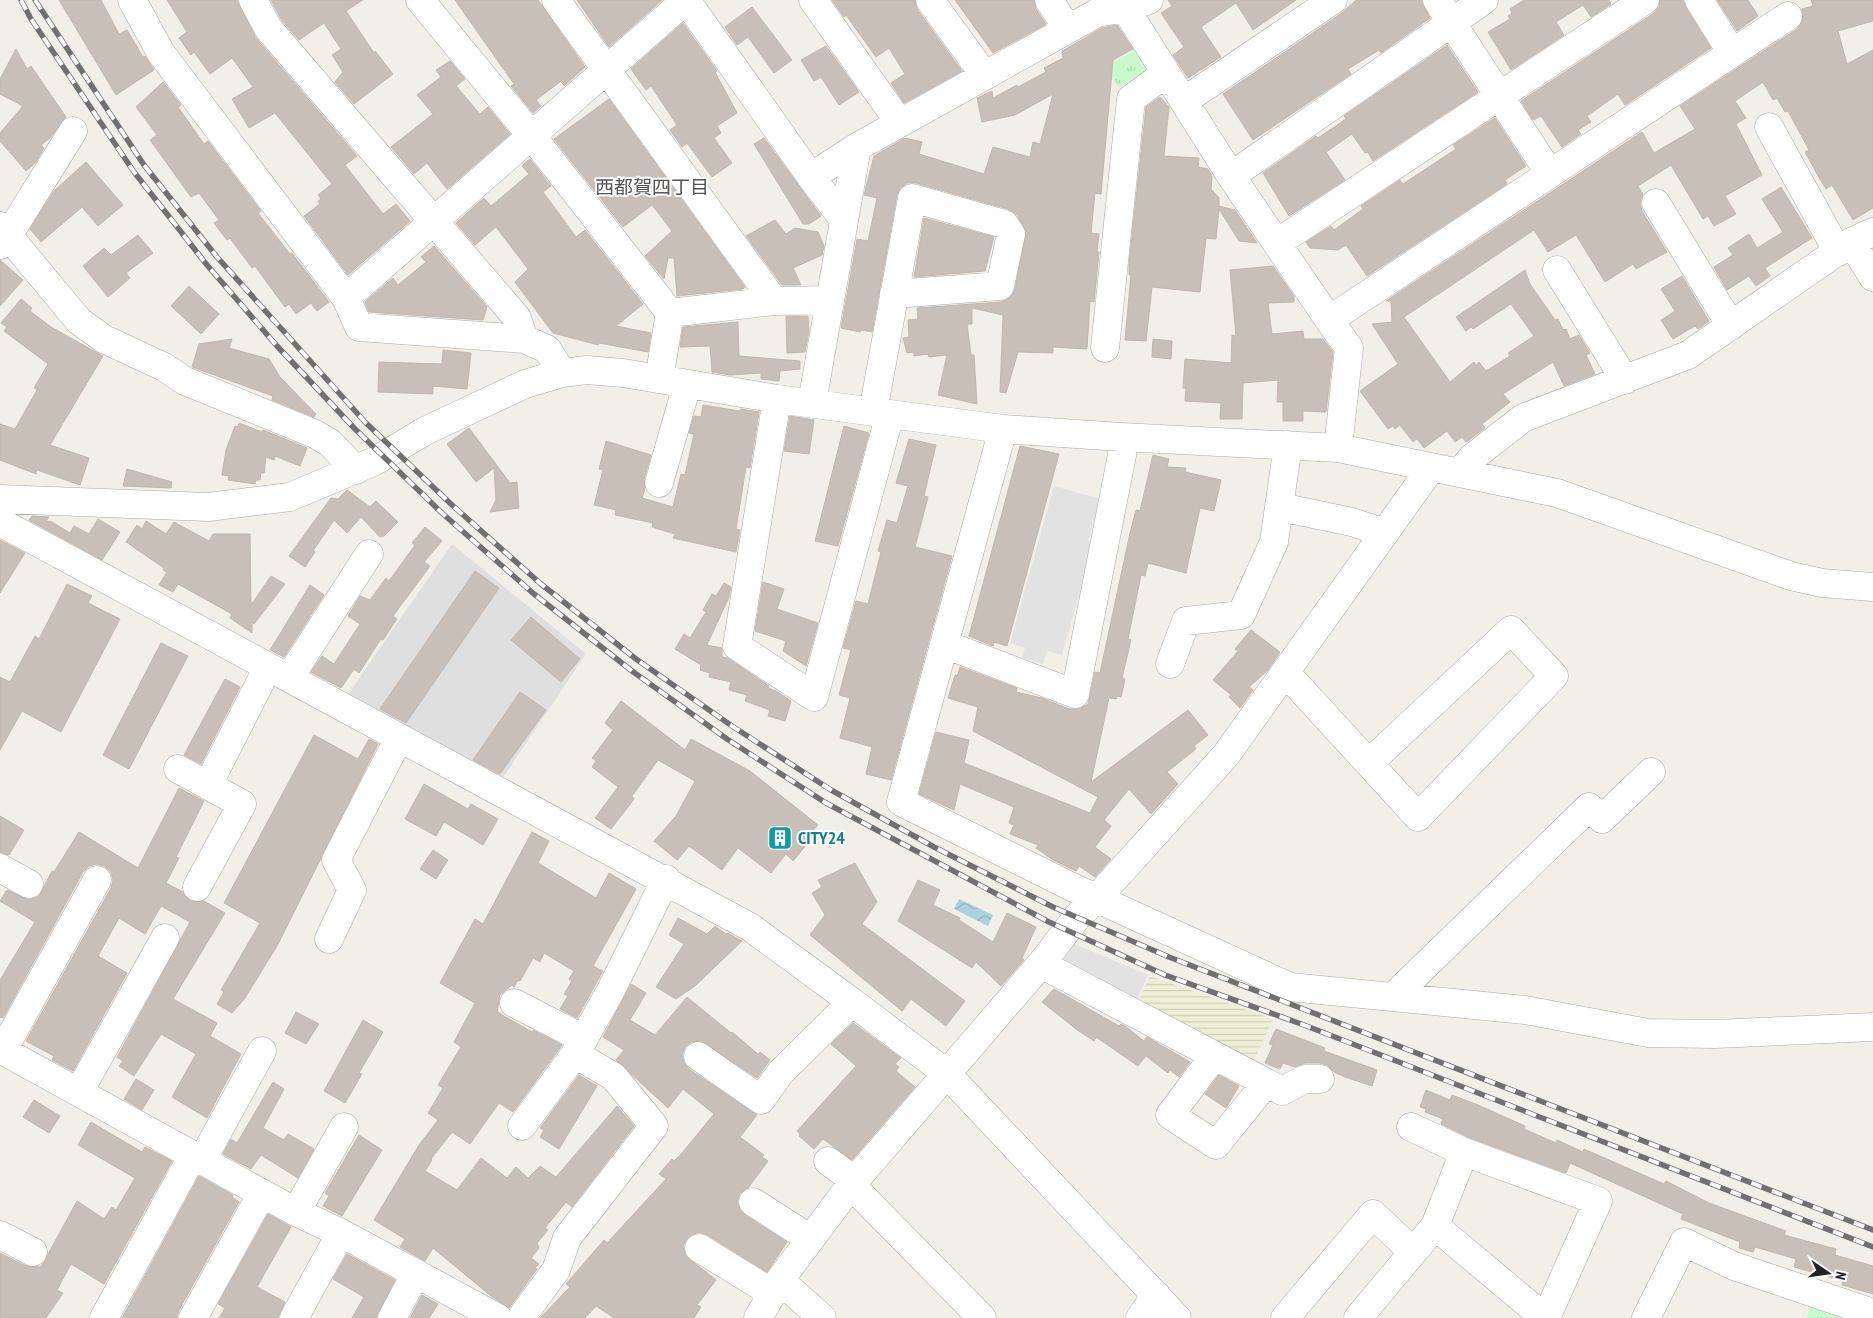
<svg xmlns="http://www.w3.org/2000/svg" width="1873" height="1318" viewBox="0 0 1873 1318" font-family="'PT Sans Narrow','Noto Sans JP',sans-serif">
<defs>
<pattern id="farmland-rules" width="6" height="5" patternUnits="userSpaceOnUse" patternTransform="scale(1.25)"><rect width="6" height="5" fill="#eef0d5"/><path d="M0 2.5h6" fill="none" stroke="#ccceb7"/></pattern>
<pattern id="park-tufts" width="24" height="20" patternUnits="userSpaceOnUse" patternTransform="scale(1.25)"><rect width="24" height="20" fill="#c8facc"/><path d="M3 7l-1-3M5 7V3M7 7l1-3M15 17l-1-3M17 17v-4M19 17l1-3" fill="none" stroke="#acd6af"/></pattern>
<pattern id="water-waves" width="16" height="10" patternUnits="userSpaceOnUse" patternTransform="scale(1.25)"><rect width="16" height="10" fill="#aad3df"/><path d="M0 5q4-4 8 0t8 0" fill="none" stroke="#92b5bf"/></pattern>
</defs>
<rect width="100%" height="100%" fill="#f2efe9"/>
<!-- residential -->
<path fill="#e0dfdf" d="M452,544L586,654L498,785L344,700Z"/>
<!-- farmland -->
<path fill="url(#farmland-rules)" d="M1150,976L1273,1019L1253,1062L1138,1002Z"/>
<!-- park -->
<path fill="url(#park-tufts)" d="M1141,46L1149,62L1147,69L1119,88L1106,67Z
M1813,1294L1856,1318H1807Z"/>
<!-- parking -->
<path fill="#e2e2e2" d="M1054,486L1100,499L1088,541L1094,542L1062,655L1047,651L1043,664L1022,658L1025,648L1010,643Z
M1072,943L1148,975L1135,1003L1053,962Z"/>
<!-- water -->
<path fill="url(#water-waves)" d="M959,899L993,915L988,926L954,909Z"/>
<!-- building -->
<path fill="#c7bfb8" stroke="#c4b6ab" d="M59,0H101L119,34L127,30L143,57L145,56L154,70L116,95Z
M167,0H237L256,38L357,156L345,165L383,214L396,204L410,221L348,275L304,216L320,204L318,201L321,199L318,195L332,184L275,113L249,128L232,99L253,87L232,58L210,74L194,52L191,55L179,38L187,32Z
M271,0H363L346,11L374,53L375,51L393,74L354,104L335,82L343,72L332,55L341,49L324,23L299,40L281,19Z
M455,0H538L585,67L564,86L561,81L536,100L541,106L533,113L511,86L514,84Z
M577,0H662L609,47Z
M832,0H915L917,9L962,71L904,103L891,83L905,74L889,48L876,57L846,15L844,17Z
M955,0H1034L1036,9L1046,24L993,53Z
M1168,0H1296L1253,30L1236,3L1201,27L1221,57L1188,78L1173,55L1184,47L1161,13L1172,6Z
M1356,0H1421L1430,18L1381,53L1379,50L1348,69L1351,74L1253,140L1223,94L1342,13Z
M1524,0H1609L1611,4L1591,17L1583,5L1556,22L1564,35L1511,70L1488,32L1510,19L1508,16L1512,13L1510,9Z
M1660,0H1683L1686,8L1711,48L1625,105L1618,94L1587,116L1591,122L1578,130L1581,134L1562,147L1541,116L1533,120L1521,101L1654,13L1659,7Z
M1717,0H1748L1758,16L1737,31Z
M1811,0H1873V21L1838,31L1847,64L1873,50V208L1853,220L1832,185L1826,189L1817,174L1805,152L1809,150L1788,111L1785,112L1777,98L1773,100L1763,82L1735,101L1746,118L1736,124L1762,175L1725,196L1736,214L1714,226L1708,216L1703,219L1671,165L1638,186L1643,194L1640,203L1642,211L1667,252L1636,269L1633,264L1605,282L1576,235L1548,252L1534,230L1404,317L1450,382L1474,362L1476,365L1479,362L1486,371L1510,356L1508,353L1534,336L1511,304L1473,329L1471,327L1466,331L1456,317L1525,270L1530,284L1555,320L1558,319L1563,330L1566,329L1570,339L1579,335L1590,353L1586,355L1595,374L1564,386L1553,362L1503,394L1510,402L1482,424L1485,428L1466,442L1462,437L1455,442L1447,431L1424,448L1417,439L1413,442L1400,425L1395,429L1393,426L1388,429L1360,391L1398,364L1372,324L1392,322L1391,301H1386L1642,132L1654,153L1695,129L1680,106L1797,29L1802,22V9L1813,6Z
M752,7L792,60L774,73L748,37L737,45L725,27Z
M683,23L717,71L715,72L737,113L717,126L721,133L714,138L732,163L712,177L687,143L682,147L670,130L677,125L651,86L646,90L631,69Z
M1117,25L1133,49L1113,60L1101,194L1095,193L1091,233L1099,234L1097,252H1099L1094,302L1090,301L1087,349L1053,347V353L1018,352L1006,393L1000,392L1003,315L972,308V324H967L971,355H974L977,404L938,395L947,355L929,357L928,354L914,356V352L907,353L903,338L909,337L908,320L918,319L917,308L1001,302L1010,298L1015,289L1026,231L1017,215L1008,209L916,183H907L900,188L897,195L872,332L861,330L860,332L841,328L857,239L868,241L877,198L864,195L874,156L905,138L922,142L919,154L984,174L993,147L1030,157L1033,142L1040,144L1053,94L1015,115L982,122L977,98L992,91L993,98L1017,85L1018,87L1046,72L1044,68L1063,58L1062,51L1102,28Z
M1447,45L1478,92L1373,161L1368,152L1365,153L1352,134L1326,152L1345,180L1289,216L1263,173L1316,136L1318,138L1346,119L1344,116Z
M826,46L859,92L839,105L821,77L814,81L801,60Z
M16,49L27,69L31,66L66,117L50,138L41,145L44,148L35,163L26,171L0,141V133L23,106L0,94V79Z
M450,61L465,79L456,86L480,114L488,107L510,134L447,189L427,163L414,174L391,147L433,114L417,95L441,77L436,70Z
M163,82L181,105L178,107L204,144L208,141L261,211L258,213L290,254L292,253L329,302L317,311L311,303L296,314L289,304L285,307L255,266L252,268L230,238L227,240L214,223L219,220L199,193L191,197L150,140L157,135L136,107Z
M1160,97L1169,107L1164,156L1199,158L1198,167L1208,169L1212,176L1211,189L1219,198V206L1235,210L1257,243L1239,241L1219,209L1216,239L1206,238L1200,292L1152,287L1146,341L1125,340L1131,275H1129V264L1146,107Z
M609,99L745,287L743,289L677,296L674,258H668L664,279L645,256L672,231L652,205L623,227L554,139Z
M1495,118L1526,166L1505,180L1507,184L1367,276L1346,245L1338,250L1310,248L1306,242L1331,226L1334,230L1363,209L1361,206L1400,180L1403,184L1456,149L1453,145Z
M764,138L821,216L809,224H803L754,144Z
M530,159L551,186L543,192L576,237L585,230L643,304L616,326L651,333L648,352L599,343L598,345L553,333L515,282L528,269L496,227L475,245L456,223L484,198L491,206L529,174L522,166Z
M86,162L123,205L98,226L82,207L41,242L30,229L54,191Z
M1781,187L1812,238L1765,268L1770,276L1756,286L1749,276L1727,290L1714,267L1733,255L1728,248L1749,234L1757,248L1783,232L1762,199Z
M924,218L994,237L985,271L914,277Z
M775,220L786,234L795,228L818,232L824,246L822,255L793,268L801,285H782L746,236Z
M138,235L153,253L126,273L130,278L108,297L83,266L104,248L111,255Z
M434,246L487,307L483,320L369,312L365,302L393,278L398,285L426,262L421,257Z
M0,260L23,280L0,306Z
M1273,266L1294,296V302L1268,303L1272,334L1303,331L1304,339H1323L1333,352L1326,412L1303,411V421H1283V402H1277L1278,380L1243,383L1242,419H1220L1221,403L1185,401L1186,388H1183L1185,359L1231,363L1232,335L1236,336L1230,270Z
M1682,276L1709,321L1698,329L1695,326L1673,339L1661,320L1675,311L1661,289Z
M189,286L219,314L201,334L171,306Z
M21,299L32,308L30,311L51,327L103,356L50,445L89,458L80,485L37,470L36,474L0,460V424L15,429L37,390L34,388L48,364L4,331L7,327L1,323Z
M786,316H808L809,331L805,352L787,353Z
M738,322L739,356L800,361V369L780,371L779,381L761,379V373L730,375L712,372L710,346L680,347L683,327Z
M232,339L229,348L269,359L280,377L316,414L314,417L272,400L273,396L192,367L199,344Z
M1153,339L1172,341L1171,359L1152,357Z
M443,350L471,353L467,389L433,386V394L378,392L379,362L442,364Z
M703,405L740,411L741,409L759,412L750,468L746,467L736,529L740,530L736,552L673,538L675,534L652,527L653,523L615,515L616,510L594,505L603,470L599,469L606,441L651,455L644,479L645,489L642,498L673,507L681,474L685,475L694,434L689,433L694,416L701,417Z
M790,416L814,420L809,454L784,451Z
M239,423L262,432L263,430L307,448L300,466L275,456L274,460L266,457L264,473H261L260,480H256L255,484L228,480L229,476L222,475L226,450L235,426L238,427Z
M844,426L869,433L838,546L815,541Z
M469,428L510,483L517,482L519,508L490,512L496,500L494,468L476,482L447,444Z
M909,439L936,445L924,496L928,497L915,547L952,556L891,780L866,774L872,747L840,738L850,698L839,695L851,650L843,648L856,601L868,604L881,552L878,551L887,520L897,523L908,486L896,483Z
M1020,446L1059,454L1007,646L994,642L993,646L969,636Z
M1153,455L1169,459L1167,467L1186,468L1185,472L1221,480L1214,511L1200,508L1186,573L1148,563L1145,576L1141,575L1128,639L1131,640L1122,678L1125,679L1121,697L1117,696L1116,699L1109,698L1091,782L1188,710L1208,735L1194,746L1196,749L1167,772L1178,784L1151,814L1129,789L1104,820L1111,826L1095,847L1111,859L1095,877L1079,866L1076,871L1053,860L1036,848L1038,845L1010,834L1014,825L1009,823L1014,807L960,784L954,810L919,794L936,732L969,740L964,763L1090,813L1098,797L973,731L978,707L948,698L955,675H958L960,667L1017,688L1016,692L1042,698L1069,709H1079L1088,704L1095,672L1100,673L1130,533L1136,510L1140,511Z
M127,469L172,482L171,488L123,486Z
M347,490L370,507L376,501L398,522L384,536L380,537L361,517L347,533L334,520L313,551L315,552L305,567L289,556L331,498L338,499Z
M32,516L49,517L46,521L52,522L70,533L74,526L89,534L98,519L120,532L102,560L29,520Z
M146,521L166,534L174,522L209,541L213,534H250L251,605L271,576L285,584L254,624L252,622V633L230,618L232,614L178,584L173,592L159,585L167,572L163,570L164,568L126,542L137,525L142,529Z
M425,527L442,541L424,562L430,566L393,616L397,619L383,640L381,639L359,673L354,669L341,688L311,672L322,656L334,664L360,624L348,616L360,596L370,600L386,578L389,581L415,545L412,543Z
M0,540L25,553L0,593Z
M475,571L499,588L406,723L380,709Z
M763,582L784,589L777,609L818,623L806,666L783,651L786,641L755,631Z
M724,583L731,587L729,597L707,645L722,648V657L728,658L769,686L768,688L776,691L791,701L785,721L768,716L770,710L745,701L747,695L729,690L731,682L709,677L710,673L700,670L701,665L675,649L684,634L690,638L706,612L703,610L712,594L716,596Z
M67,584L92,596L88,603L120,619L61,732L22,711L0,750V677L10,682L35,636L39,639Z
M310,585L324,595L284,657L270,650Z
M531,617L580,659L561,682L511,640Z
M1251,630L1280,652L1268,670L1249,687L1253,690L1240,708L1229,697L1231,695L1213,680L1238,651L1235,649Z
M161,643L188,656L129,769L103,755Z
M225,679L240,687L201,764L184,755Z
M520,692L546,710L500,774L473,760Z
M621,701L685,750L691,739L750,771L818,825L810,834L813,837L793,861L786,854L771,873L738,848L722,870L689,846L677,860L654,841L676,816L695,781L658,760L632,796L634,799L611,829L595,818L618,787L592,767L596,761L592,758L613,730L605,723Z
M314,735L358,759L369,739L378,744L277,946L245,998L232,1013L217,1004L224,992L221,990L260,923L224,903Z
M424,784L468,809L471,804L498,819L483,845L444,822L436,836L405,819Z
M179,788L204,801L176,857L179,858L166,883L183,892L190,901H204L225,913L173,999L217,1023L210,1036L241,1054L207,1118L172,1097L196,1054L161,1034L134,1076L119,1066L123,1061L117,1057L190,922L161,906L145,934L119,918L98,956L127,973L73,1071L52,1060L54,1056L26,1041L111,888L113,880L111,872L104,866L96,864L89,866L83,872L3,1018L0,1017V980L35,922L0,901L7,890L29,900L39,896L52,871L54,872L79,832L138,868Z
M0,816L24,830L9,855L0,852Z
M532,832L549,841L538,863L596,898L609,873L636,889L593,966L603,971L577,1018L560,1009L568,996L564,994L572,981L569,979L574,971L544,953L540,962L533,958L520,981L518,980L514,987L512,985L500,995L497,1012L532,1032L533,1030L562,1045L513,1112L499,1103L470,1144L452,1132L431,1159L432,1160L425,1171L457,1190L481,1158L507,1178L516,1167L528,1178L540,1166L556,1177L617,1106L634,1126L572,1207L566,1202L545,1228L548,1230L537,1243L539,1248L531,1258L539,1264L535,1268L537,1269L509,1308L491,1296L433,1248L425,1261L400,1247L405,1239L374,1220L419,1145L438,1120L428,1113L443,1088L438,1085L461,1047L454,1042L475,1003L440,983L475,919L483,924Z
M433,850L448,860L436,879L420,869Z
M855,863L877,902L862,924L965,1001L946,1026L911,999L902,1011L810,935L825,915L812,893L822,887L818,880Z
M918,880L940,890L933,905L960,918L959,920L993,942L1007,913L1036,927L1022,958L1024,960L1001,986L976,962L972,968L898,921Z
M678,918L707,934L715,926L726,934L728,933L742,941L695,986L676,999L656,987L684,944L669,935Z
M631,984L646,993L630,1020L655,1035L687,997L731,1033L732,1032L758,1054L760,1052L770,1060L757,1078L700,1041L691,1042L685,1047L682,1055L684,1063L689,1069L757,1115L740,1137L764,1155L762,1157L768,1161L748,1188L740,1193L737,1202L745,1215L787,1242L767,1272L707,1235L699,1232L691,1235L686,1240L683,1247L686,1256L716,1280L697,1305L701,1307L694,1318H614L596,1306L585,1318H540L570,1287L566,1284L604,1240L607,1243L666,1179L659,1174L672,1159L674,1161L682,1153L714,1114L683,1089L668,1108L616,1060L624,1050L603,1037Z
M1054,989L1119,1026L1121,1024L1125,1026L1144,1041L1147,1037L1190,1062L1179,1077L1170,1070L1168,1073L1146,1056L1138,1066L1096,1037L1094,1041L1076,1029L1042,1002Z
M296,1012L319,1024L306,1044L285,1033Z
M363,1020L383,1032L359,1073L362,1074L345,1103L324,1091Z
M853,1023L901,1058L895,1064L899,1067L896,1071L915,1087L852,1160L823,1139L814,1149L799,1136L800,1134L797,1131L856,1066L831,1044Z
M1276,1029L1325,1048L1324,1051L1377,1070L1372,1086L1345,1077L1334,1072L1327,1065L1320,1063H1305L1295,1067L1283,1063L1280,1069L1265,1063L1273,1045L1269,1044Z
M579,1075L597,1086L559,1149L540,1137L544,1130L540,1128Z
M1219,1075L1239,1086L1226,1108L1205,1094Z
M136,1079L154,1090L142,1110L124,1099Z
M273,1082L284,1089L263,1128L284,1140L288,1134L314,1149L298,1178L261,1155L251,1169L223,1154L231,1139L237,1143Z
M1426,1090L1450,1100L1452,1095L1478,1105L1525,1126L1524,1129L1556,1143L1557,1140L1583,1152L1584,1149L1664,1184L1666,1181L1709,1203L1786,1231L1784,1235L1836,1249L1835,1255L1873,1266V1294L1842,1285L1843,1281L1794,1267L1796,1259L1755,1247L1753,1252L1739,1248L1740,1242L1681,1219L1683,1214L1570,1163L1566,1173L1470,1138L1441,1124L1443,1119L1425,1112L1426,1109L1420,1107Z
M34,1100L60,1116L49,1133L23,1117Z
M91,1122L142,1152L145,1147L172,1161L104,1284L71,1264L57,1290L63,1293L46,1318H0V1253L26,1266L41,1267L77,1201L104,1219L112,1207L116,1210L135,1178L78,1145Z
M359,1135L382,1150L342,1216L323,1206L329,1196L325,1193Z
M199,1176L233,1195L232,1197L239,1202L179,1310L177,1318H122Z
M268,1214L291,1227L257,1287L285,1302L278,1318H219L225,1308L218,1304Z
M347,1254L395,1280L376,1318H352L364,1297L333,1279Z
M422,1295L438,1304L429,1318H410Z"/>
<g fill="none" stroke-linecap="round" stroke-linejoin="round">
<defs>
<path id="minor" d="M132,0L161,53L346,298
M253,0L268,28L517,318L524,339
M420,0L531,135L670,313L659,379
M556,0L774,301
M686,0L811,177L857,147L1097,13L1125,8
M813,0L899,122
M930,0L985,76
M1049,0L1068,29
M1149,0L1125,8L1231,176L1329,320
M1437,0L1550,174
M1699,0L1732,53
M1184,101L1333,0
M1769,127L1838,252
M1231,176L1484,0
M811,177L844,220
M1656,203L1731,326
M0,226L79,321L104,339L164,367L185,381L315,434L330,443L356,470
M1851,242L1873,277
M1277,243L1645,0
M0,245L8,236L73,131
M1557,270L1625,380
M670,313L774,301L829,300
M1105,348L1131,99L1166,73
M562,373L547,349L524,339L359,327L346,298L686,0
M777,399L737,646L814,697L890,414
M812,403L857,147
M873,412L912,198L1004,224L1011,234L1000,286L894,294
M1003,429L901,802L1074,888L1290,987L1525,1010L1648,1033L1715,1034L1873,1027
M1338,448L1349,348L1329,320L1788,16
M1462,473L1464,467L1473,457L1523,418L1688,355L1851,242L1873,232
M659,483L687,385
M0,499L208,507L290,497L375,461L425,431L525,384L562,373L587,370L623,373L777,399L1003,429L1121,437L1338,448L1557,493L1791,576L1822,583L1873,587
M1280,507L1352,522L1385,533
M0,522L750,927L852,1002L780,1073L761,1100L698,1056
M944,644L1075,694L1122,455L1121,437
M1170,664L1186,621L1241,615L1274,542L1288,445
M1285,672L1418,817L1554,676L1511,630L1369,763
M289,678L369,554
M178,769L242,804L197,887
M208,785L268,667
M0,868L29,884
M329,939L352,890L336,860L399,738
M1041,964L1282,1091L1305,1079H1320
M1400,998L1401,989L1589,807L1602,819L1651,772
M852,1002L946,1073L1177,1318
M514,1003L584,1039
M0,1049L296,1212L341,1233L498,1318
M3,1050L97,880
M1214,1056L1170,1115L1216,1145L1266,1083
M79,1092L165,938
M522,1126L575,1054L610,992L666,879
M1411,1127L1464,1152L1598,1201L1546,1318
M202,1160L262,1051
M828,1161L855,1181
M851,1185L982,1318
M753,1202L809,1238
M296,1212L344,1127
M1435,1226L1545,1318
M0,1235L33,1252
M699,1248L772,1293
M780,1280L822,1318
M104,1318L193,1155
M193,1318L262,1193
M294,1318L341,1233
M392,1318L416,1273
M521,1318L556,1270L567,1238L654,1126L614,1077L575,1054
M758,1318L780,1280L851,1185L1041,964L1077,917L1097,898L1226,755L1431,468
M1140,1318L1156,1295
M1285,1318L1373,1214L1413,1252
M1358,1318L1435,1226L1464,1152
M1646,1318L1684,1242L1734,1266L1873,1313"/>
</defs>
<!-- minor casing -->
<use href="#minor" stroke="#a9a9a9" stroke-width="29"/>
<!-- minor -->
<use href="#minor" stroke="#fff" stroke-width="28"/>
<defs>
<path id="rail" d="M21,0L31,19L134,172L207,265L277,346L355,429L443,514L534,594L632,671L727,739L826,803L1049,922L1165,975L1304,1025L1873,1247
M35,0L144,165L217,257L365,422L452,505L541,584L636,659L732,726L831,790L934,847L1053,907L1169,957L1873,1230"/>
</defs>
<!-- rail casing -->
<use href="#rail" stroke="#707070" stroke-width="5.5"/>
<!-- rail -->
<use href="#rail" stroke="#fff" stroke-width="4" stroke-dasharray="11" stroke-linecap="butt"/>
</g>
<!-- icons -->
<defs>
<symbol id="building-square" viewBox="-11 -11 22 22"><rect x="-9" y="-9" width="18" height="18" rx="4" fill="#0f9aa8" stroke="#fff"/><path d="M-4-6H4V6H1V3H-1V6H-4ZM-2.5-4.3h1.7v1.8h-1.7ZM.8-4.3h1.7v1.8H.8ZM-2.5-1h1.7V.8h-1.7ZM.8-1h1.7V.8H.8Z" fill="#fff"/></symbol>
</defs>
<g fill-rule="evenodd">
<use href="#building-square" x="766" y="824" width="28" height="28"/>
</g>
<g text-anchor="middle" stroke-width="4" stroke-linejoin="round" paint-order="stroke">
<!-- culture labels -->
<g font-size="18" font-weight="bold" fill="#0d838f" stroke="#fff" text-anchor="start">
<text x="798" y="844">CITY24</text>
</g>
<!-- neighbourhood labels -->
<g font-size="19" fill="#555" stroke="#fff">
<text x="652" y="194">西都賀四丁目</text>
</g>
</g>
<!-- north arrow -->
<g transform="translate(1828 1273) rotate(103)" stroke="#ffffff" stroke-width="4" paint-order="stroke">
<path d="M0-4L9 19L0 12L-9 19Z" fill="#222222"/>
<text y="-8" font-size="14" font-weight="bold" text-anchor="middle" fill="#222222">N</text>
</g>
</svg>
